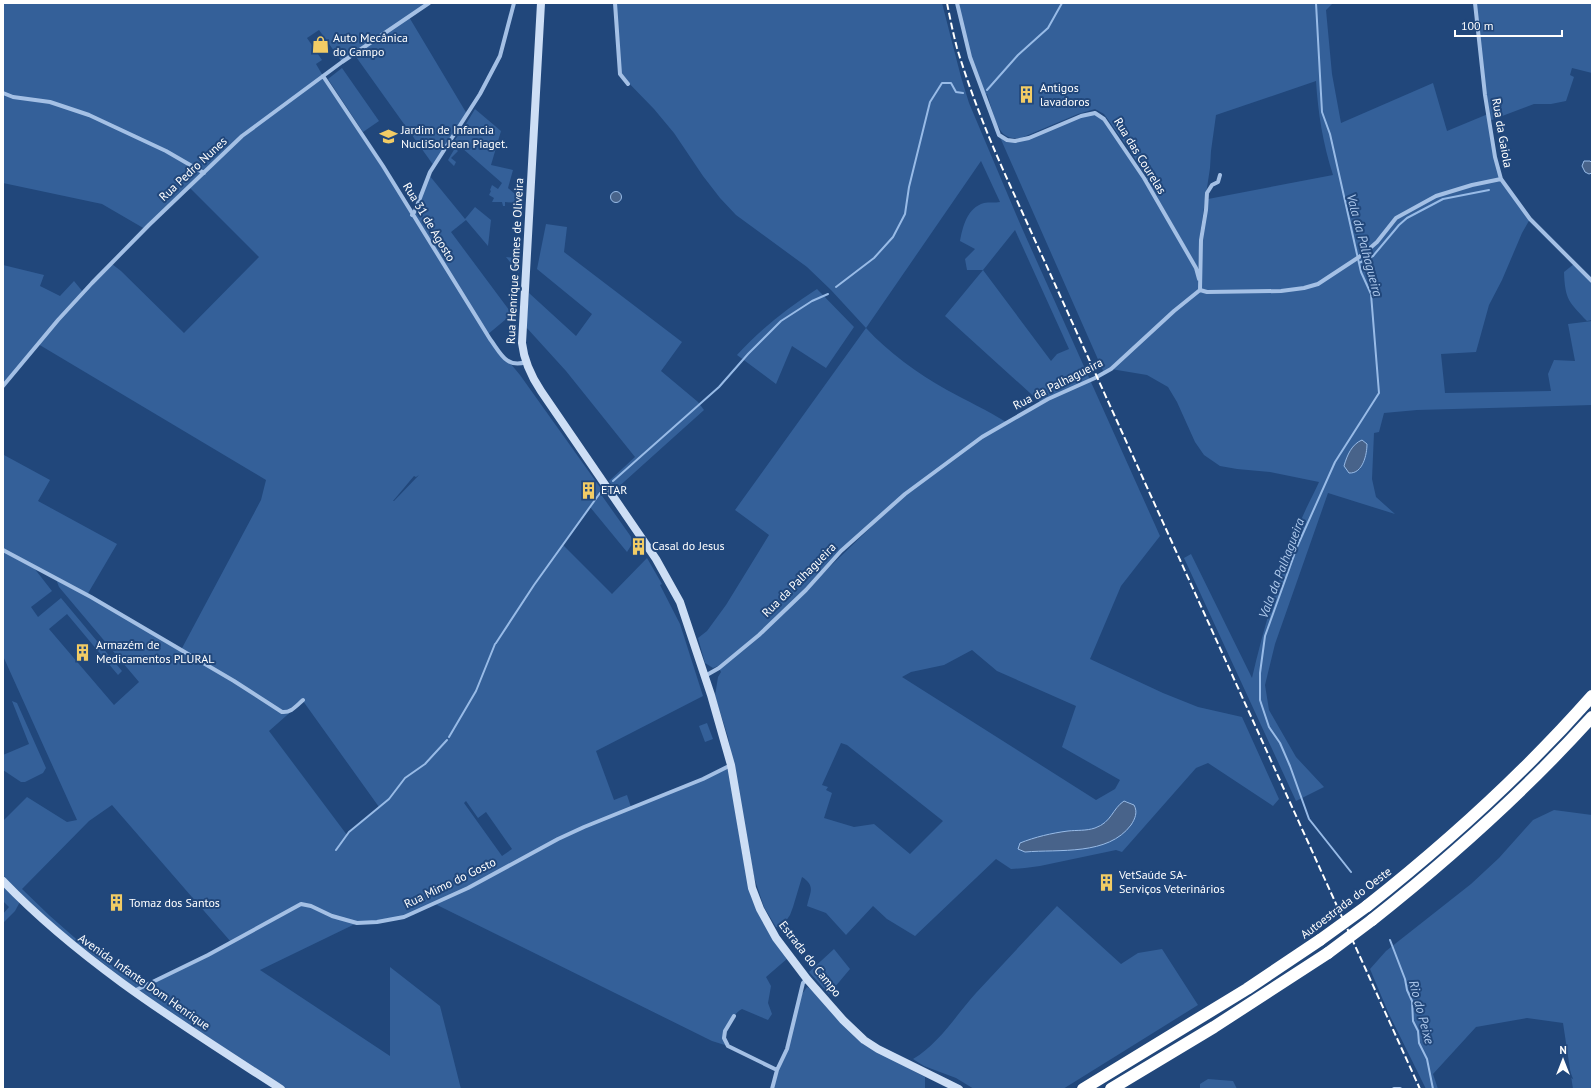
<svg xmlns="http://www.w3.org/2000/svg" width="1595" height="1092" viewBox="0 0 1595 1092" font-family="'PT Sans',sans-serif">
<rect width="100%" height="100%" fill="#21477b"/>
<!-- green -->
<path fill="#346099" fill-rule="evenodd" d="M3,3H429L409,17L467,114L434,166L354,54L342,62L319,30L307,38L322,60L316,64L323,76L412,214L429,175L465,219L475,207L491,220L488,246L466,220L451,232L512,314L487,335L520,375L602,490L600,493L634,541L627,552L590,507L563,545L612,594L647,558L662,584L660,585L680,624L703,696L596,751L614,800L627,795L631,807L703,779L728,765L742,852L751,897L758,913L788,958L766,977L771,986L768,1003L772,1014L768,1020L742,1009C735,1012 723,1030 724,1038C724,1040 727,1044 728,1046L712,1041L435,904L404,917L357,923L260,970L390,1056V967L440,1006L461,1089H282L179,1022L21,900L15,911L3,923V914L9,907L3,901V821L27,797L67,822L77,820L3,656L4,455L50,480L38,501L117,544L87,595L181,650L261,500L266,480L38,344L3,386V265L44,275L40,286L60,296L74,281L83,292L112,264L121,271L184,333L259,257L189,187L145,229L102,204L3,183ZM419,475L394,501H393L414,476L416,477ZM34,568L56,579L59,587L139,682L114,705L49,629L67,614L118,675L122,671L61,598L38,617L31,607L52,591ZM303,701L379,807L347,835L269,731ZM466,801L478,818L486,812L512,849L502,856L464,803ZM112,805L231,942L142,987L83,945L50,916L22,889L89,821Z
M615,3H942L961,77L969,103L1021,226L1160,536L1121,586L1090,659L1163,693L1198,707L1242,717L1279,799L1273,806L1208,763L1196,768L1122,852L1116,850L1040,866L1025,868L1011,869L996,859L915,936L887,919L873,906L846,935L826,913L807,906C810,892 816,886 802,877L793,907L790,915L781,928L776,927L764,907L754,877L728,737L715,696L718,677L721,672L718,666L713,668L705,663L698,638L707,631L726,605L769,535L735,510L866,328L831,290L807,267L736,215L720,198L703,176L674,133L654,109L620,74ZM981,161L1000,202C995,203 989,202 984,203C967,208 963,226 960,241L975,249L965,259L967,270H983L945,316L1041,403L1006,422C987,410 967,401 947,390C917,373 889,353 866,328ZM1015,230L1069,349L1057,354L1051,361L983,270ZM894,505L813,583L841,551ZM972,650L997,671L1076,706L1062,747L1120,780L1115,789L1096,800L902,677L911,672L944,665ZM841,743L847,745L943,821L910,854L874,824L854,827L824,818L832,793L826,790L828,787L822,785ZM1126,801L1134,805L1084,848L1025,852L1018,848L1095,828C1100,825 1106,823 1110,819C1116,813 1117,806 1126,801Z
M957,3H1333L1326,10L1332,74L1341,123L1433,83L1447,131L1488,114L1475,3H1592V73L1572,68L1570,75L1574,77L1566,101L1551,104H1534L1489,121L1501,178L1530,219L1522,233L1502,280L1489,305L1476,352L1441,354L1445,393L1551,391L1548,374L1554,360L1575,361L1568,324L1592,321V405L1417,410L1384,413L1379,432L1374,433L1372,479L1376,497L1395,514L1328,493L1275,644L1265,685L1269,710L1296,757L1324,787L1296,801L1184,558L1191,554L1252,678C1264,626 1280,573 1300,523C1305,509 1313,496 1319,482L1270,472L1237,469L1220,466L1204,455L1195,442L1177,402L1168,387L1147,375L1111,369L1104,373L999,135L1015,141L1081,116L1095,113L1104,119L1144,178L1199,277L1201,240L1208,199L1333,175C1323,144 1318,113 1316,81L1216,115L1211,151L1210,168L1200,234L1198,268L1133,155L1104,114L1095,109L1078,114L1021,138C1015,138 1010,139 1005,135C996,129 991,105 987,94L984,96L970,57ZM1358,442L1367,452L1360,469L1347,456Z
M342,68L379,121L363,132L328,79Z
M475,109L501,131L491,165L513,170L508,188C518,197 523,198 522,212L517,211V203L505,202V206H503L502,202H492L494,198L489,195L491,191L490,190L492,185L498,189L502,183L454,141L463,129L465,128L466,124Z
M455,148L458,151L451,158L456,162L454,166L448,160Z
M546,224L567,227L564,252L682,342L661,371L698,402L704,410L615,490L609,481L635,457L566,371L526,327L529,293L576,336L592,314L537,269Z
M514,251H520L519,273L506,257L514,258Z
M1574,264L1592,281V320L1587,321C1569,302 1565,300 1564,272Z
M817,289L854,327L826,368L792,346L776,384L737,355C761,329 787,308 817,289Z
M12,701L17,703L46,768L43,773L25,782H21L3,770V755L29,744Z
M707,723L713,739L705,742L699,726Z
M1554,810L1592,815V1089H1573L1563,1023L1527,1018L1476,1027L1433,1074L1438,1089H1426L1388,1012L1370,969L1386,951L1471,884L1499,858L1533,820Z
M1057,906L1121,964L1138,953L1162,949L1198,1005L1063,1089H974L956,1078L924,1066L913,1059C939,1044 956,1015 976,993C1003,964 1030,935 1057,906Z
M834,949L850,969L829,994L809,972Z
M807,987L813,990L855,1037L865,1045L925,1077V1089H773L802,994Z
M1208,1079L1233,1081L1237,1089H1200V1084Z"/>
<!-- water -->
<path fill="#48638a" stroke="#98bbe7" d="M1584,161H1590L1592,163V173L1589,174L1585,172L1582,166Z
M610.5 197a5.5 5.5 0 1 1 11 0a5.5 5.5 0 1 1-11 0Z
M1362,440L1367,444C1367,454 1363,474 1349,473L1344,466C1347,455 1352,444 1362,440Z
M1124,801L1134,805C1138,812 1135,819 1131,825C1108,856 1059,849 1025,852L1018,849L1020,843C1035,837 1052,833 1068,831C1077,830 1086,831 1095,828C1112,822 1112,809 1124,801Z"/>
<g fill="none" stroke-linecap="round" stroke-linejoin="round">
<!-- stream -->
<path stroke="#98bbe7" stroke-width="2" d="M1316,3L1322,112L1330,134L1361,272L1371,294L1379,393L1335,462L1297,547L1265,636L1260,673V700L1269,727L1280,743L1290,766L1309,819L1351,872
M987,90L1018,55L1048,28L1062,3
M1359,263L1373,256L1399,225L1407,218L1443,199L1489,190
M836,287L874,258L893,237L905,214L909,187L930,102L942,83H951L956,92L963,93
M613,481L719,387L748,354L781,321L812,301L828,294
M496,643L534,585L600,493
M449,737L476,691L495,644
M336,850L349,832L389,799L405,778L425,764L447,740
M1390,940L1405,979L1407,990L1412,1001L1413,1021L1418,1031L1419,1043L1427,1059L1433,1089"/>
<!-- street -->
<path stroke="#a4c0e5" stroke-width="4" d="M615,3L620,74L628,84
M957,3L970,57L999,135L1007,140L1015,141L1029,138L1081,116L1095,113L1104,119L1144,178L1196,268L1199,279
M1475,3L1485,95L1495,157L1501,179L1530,219L1592,281
M323,76L383,166L490,339C500,352 506,369 526,362
M3,93L13,97L50,102L89,115L166,151L204,173
M412,215L415,211L430,172L480,94L500,56L514,3
M1200,290L1201,240L1206,210L1207,193L1212,185L1218,182L1220,175
M3,386L58,320L92,283L149,225L242,136L342,62L429,3
M3,550L91,597L234,681L282,712C291,713 296,706 303,700
M705,676L719,668L759,635L806,590L841,551L905,494L982,437L1048,399L1095,378L1111,369L1174,311L1200,290L1207,292L1281,291L1304,288L1318,284L1362,255L1377,242L1396,218L1436,196L1472,185L1501,179
M134,991L208,955L301,904L311,906L332,916L357,923L377,922L404,917L468,888L558,839L584,827L703,779L731,765
M734,1016L725,1031L724,1038L728,1046L777,1070
M772,1089L777,1070L787,1049L802,987L803,983L807,979
M1394,1089H1400"/>
<!-- secondary -->
<path stroke="#cddef5" stroke-width="8" d="M541,3L522,343C524,361 531,376 541,391L656,559L680,602L711,695L731,765L752,888L760,909L776,938L807,979L843,1020L864,1040L878,1049L959,1089
M3,881C84,965 184,1026 281,1089"/>
<!-- highway -->
<path stroke="#fff" stroke-width="12" d="M1367,906C1448,842 1524,773 1592,696
M1372,920C1450,858 1525,791 1592,717
M1083,1089L1247,989L1320,940
M1111,1089L1214,1027L1328,953"/>
<!-- rail -->
<path stroke="#fff" stroke-width="2" stroke-dasharray="7 3" stroke-linecap="butt" d="M947,3C950,18 953,33 957,48C971,94 989,139 1009,183L1420,1089"/>
<!-- highway-bridge -->
<path stroke="#fff" stroke-width="12" d="M1320,940L1367,906
M1328,953L1372,920"/>
</g>
<!-- icons -->
<defs>
<symbol id="shop-bare" viewBox="-9 -9 18 18"><path d="M-5-2.5h2.3a2.7 3.5 0 0 1 5.4 0H5L5.5 6h-11ZM-1.5-2.5h3a1.5 2.3 0 0 0-3 0Z" fill="#f2cc65" stroke="#21477b" stroke-width="2.5" paint-order="stroke"/></symbol>
<symbol id="building-bare" viewBox="-9 -9 18 18"><path d="M-4-6H4V6H1V3H-1V6H-4ZM-2.5-4.3h1.7v1.8h-1.7ZM.8-4.3h1.7v1.8H.8ZM-2.5-1h1.7V.8h-1.7ZM.8-1h1.7V.8H.8Z" fill="#f2cc65" stroke="#21477b" stroke-width="2.5" paint-order="stroke"/></symbol>
<symbol id="school-bare" viewBox="-9 -9 18 18"><path d="M0-5L7-2L0 1L-7-2ZM-4 1L0 2.5L4 1V4Q0 6-4 4Z" fill="#f2cc65" stroke="#21477b" stroke-width="2.5" paint-order="stroke"/></symbol>
</defs>
<g fill-rule="evenodd">
<use href="#shop-bare" x="308" y="32" width="25" height="25"/>
<use href="#building-bare" x="1014" y="82" width="25" height="25"/>
<use href="#school-bare" x="376" y="124" width="25" height="25"/>
<use href="#building-bare" x="576" y="478" width="25" height="25"/>
<use href="#building-bare" x="626" y="534" width="25" height="25"/>
<use href="#building-bare" x="70" y="640" width="25" height="25"/>
<use href="#building-bare" x="1094" y="870" width="25" height="25"/>
<use href="#building-bare" x="104" y="890" width="25" height="25"/>
</g>
<g text-anchor="middle" stroke-width="4" stroke-linejoin="round" paint-order="stroke">
<!-- poi labels -->
<g font-size="12" fill="#fff" stroke="#21477b" text-anchor="start">
<text x="333" y="42">Auto Mecânica<tspan x="333" dy="14">do Campo</tspan></text>
<text x="1040" y="92">Antigos<tspan x="1040" dy="14">lavadoros</tspan></text>
<text x="401" y="134">Jardim de Infancia<tspan x="401" dy="14">NucliSol Jean Piaget.</tspan></text>
<text x="601" y="494">ETAR</text>
<text x="652" y="550">Casal do Jesus</text>
<text x="96" y="649">Armazém de<tspan x="96" dy="14">Medicamentos PLURAL</tspan></text>
<text x="1119" y="879">VetSaúde SA-<tspan x="1119" dy="14">Serviços Veterinários</tspan></text>
<text x="129" y="907">Tomaz dos Santos</text>
</g>
<!-- street labels -->
<g font-size="12" fill="#fff" stroke="#21477b">
<text transform="translate(1502 133) rotate(80)" y="4">Rua da Gaiola</text>
<text transform="translate(1140 156) rotate(58)" y="4">Rua das Courelas</text>
<text transform="translate(193 169) rotate(-43)" y="4">Rua Pedro Nunes</text>
<text transform="translate(429 222) rotate(59)" y="4">Rua 31 de Agosto</text>
<text transform="translate(515 261) rotate(-87)" y="4">Rua Henrique Gomes de Oliveira</text>
<text transform="translate(1058 384) rotate(-27)" y="4">Rua da Palhagueira</text>
<text transform="translate(799 580) rotate(-45)" y="4">Rua da Palhagueira</text>
<text transform="translate(450 883) rotate(-26)" y="4">Rua Mimo do Gosto</text>
<text transform="translate(1346 903) rotate(-37)" y="4">Autoestrada do Oeste</text>
<text transform="translate(810 959) rotate(52)" y="4">Estrada do Campo</text>
<text transform="translate(144 982) rotate(35)" y="4">Avenida Infante Dom Henrique</text>
</g>
<!-- water labels -->
<g font-size="13" font-style="italic" fill="#afcaed" stroke="#21477b">
<text transform="translate(1365 245) rotate(75)" y="5">Vala da Palhagueira</text>
<text transform="translate(1281 568) rotate(-69)" y="5">Vala da Palhagueira</text>
<text transform="translate(1422 1012) rotate(75)" y="5">Rio do Peixe</text>
</g>
</g>
<!-- border -->
<rect width="1595" height="1092" fill="none" stroke="#ffffff" stroke-width="8"/>
<!-- north arrow -->
<g transform="translate(1563 1060)" stroke="#21477b" stroke-width="3" paint-order="stroke">
<path d="M0-3L7 15L0 10L-7 15Z" fill="#ffffff"/>
<text y="-6" font-size="11" font-weight="bold" text-anchor="middle" fill="#ffffff">N</text>
</g>
<!-- scale -->
<path d="M1455 30v6h107v-6" fill="none" stroke="#ffffff" stroke-width="2"/>
<text x="1461" y="30" font-size="12" fill="#ffffff" stroke="#21477b" stroke-width="3" paint-order="stroke">100 m</text>
</svg>
